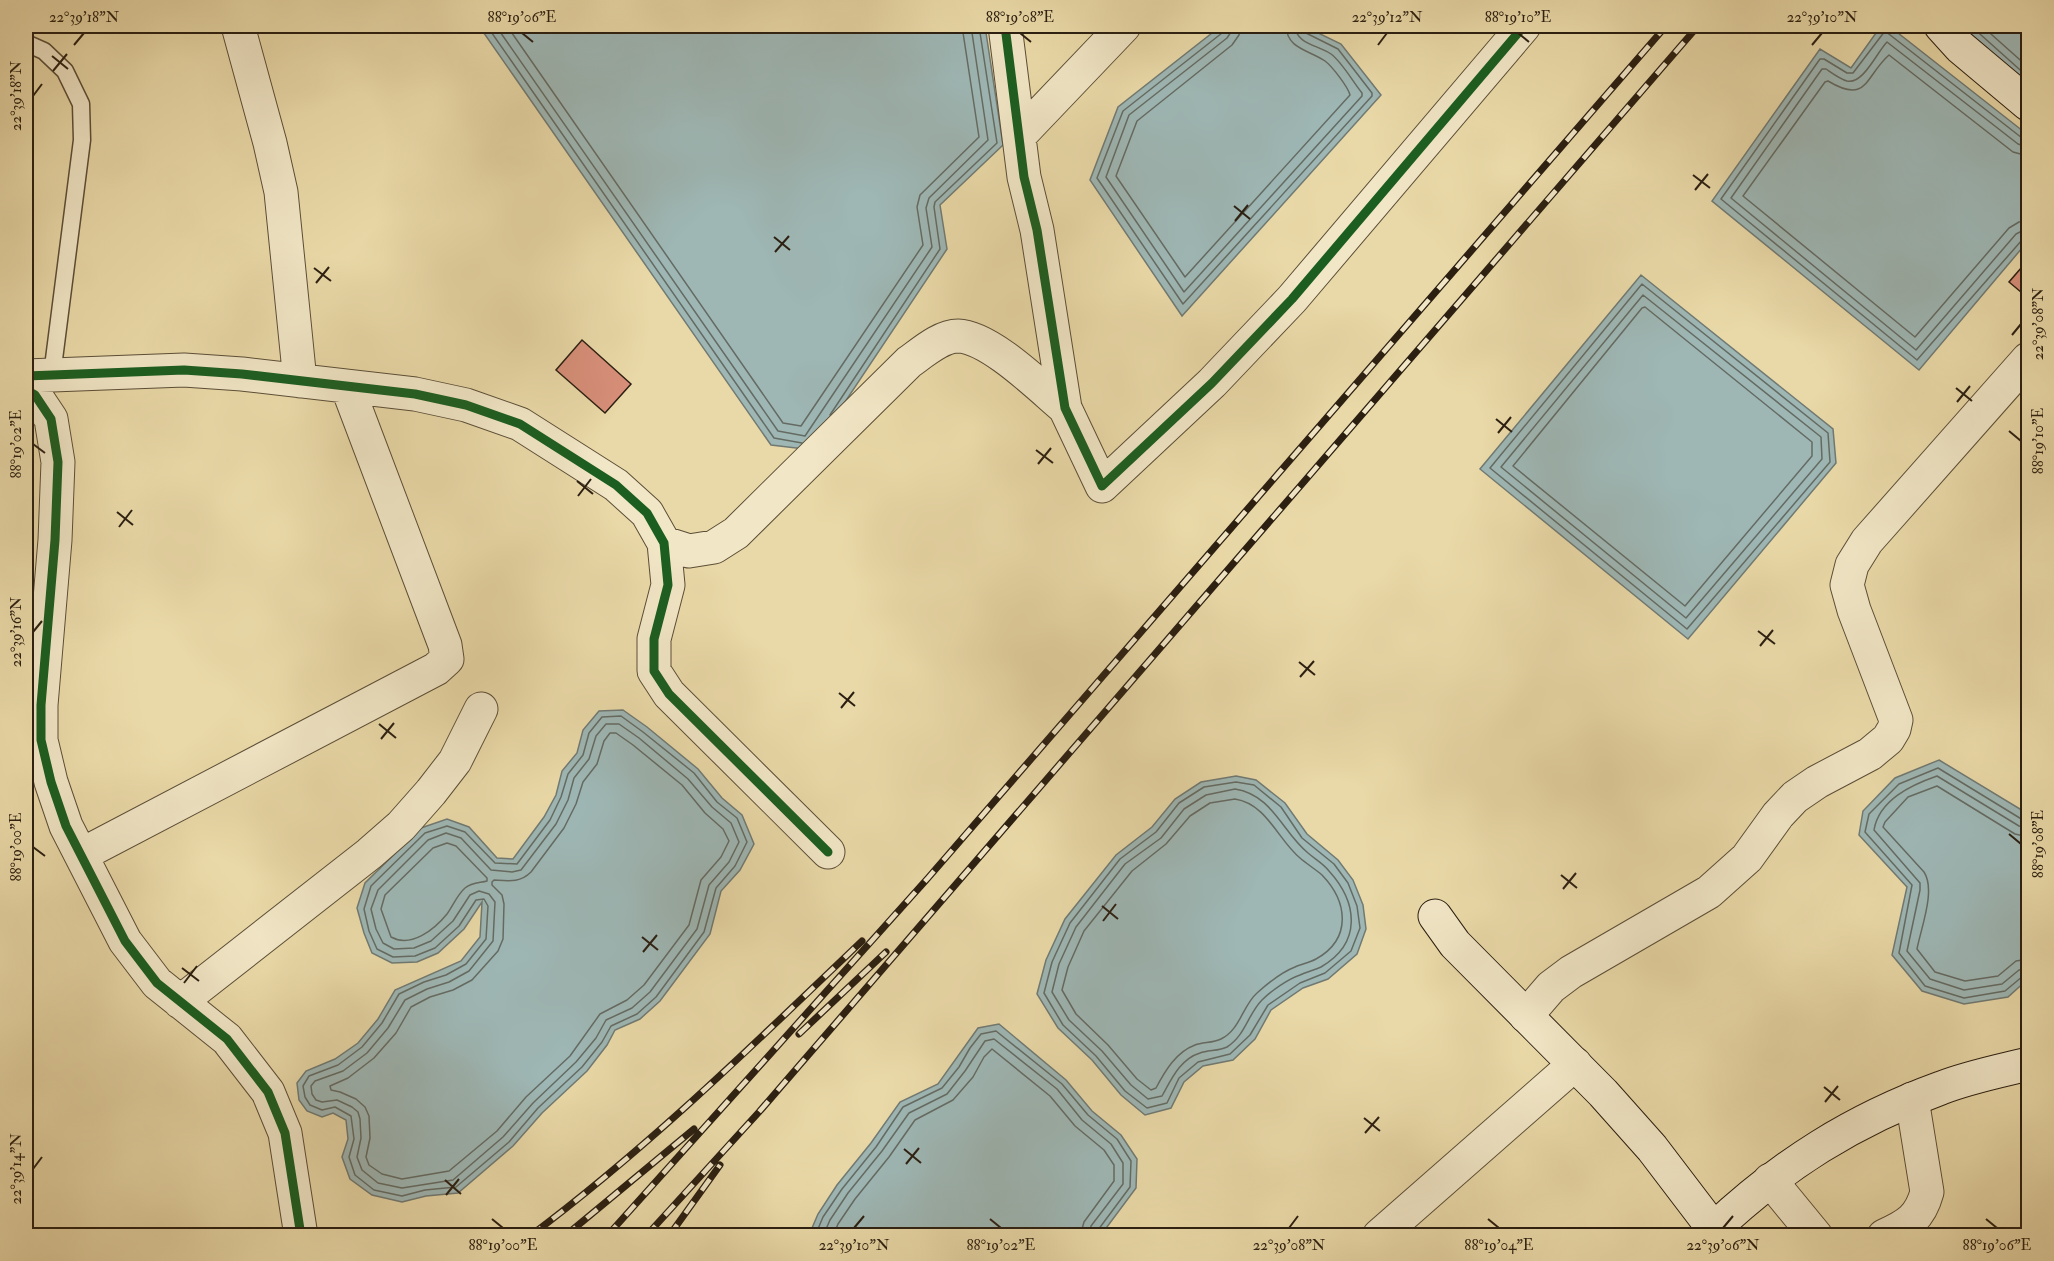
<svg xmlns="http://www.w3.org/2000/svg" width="2054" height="1261" viewBox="0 0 2054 1261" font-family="'IM FELL Double Pica',serif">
<rect width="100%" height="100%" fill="#ead9a8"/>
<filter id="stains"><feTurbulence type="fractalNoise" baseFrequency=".00333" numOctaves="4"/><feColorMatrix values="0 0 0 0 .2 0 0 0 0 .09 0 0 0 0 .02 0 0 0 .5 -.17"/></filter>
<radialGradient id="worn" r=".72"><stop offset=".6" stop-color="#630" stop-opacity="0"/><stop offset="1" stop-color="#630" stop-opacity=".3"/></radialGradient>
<!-- water -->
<path fill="#9eb7b5" stroke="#707a73" stroke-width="1.5" d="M479,26H985L1003,145L940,205L947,249L813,450L771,445Z
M1221,26H1304L1341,44L1381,95L1182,316L1090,180L1118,107Z
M1881,26H1889L2028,135V241L1919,370L1712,201L1820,49L1851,68Z
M1962,26H2028V85Z
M1641,275L1833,429L1836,463L1688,639L1480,469Z
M623,710L647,727L698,769L722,798L742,815L754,844L740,870L721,891L710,934L660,1001L640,1019L615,1030L607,1045L587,1071L542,1113L513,1146L458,1193L426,1196L402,1202L372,1195L350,1179L342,1157L348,1139L346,1120L333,1113L322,1117L307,1111L299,1100L297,1083L306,1071L335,1059L358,1043L378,1019L395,990L461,961L480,937L482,902L464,929L438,953L417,962L392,963L372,953L364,933L357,908L365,883L421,828L447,819L469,827L497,858L513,859L544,817L556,795L562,771L577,753L583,730L599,711Z
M1939,760L2025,812L2028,824V979L2008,997L1964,1004L1922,991L1892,955L1907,887L1859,835L1863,811L1895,778Z
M1236,776L1256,780L1285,803L1307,834L1338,860L1353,880L1363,905L1366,929L1357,954L1328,979L1303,988L1271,1010L1255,1039L1233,1060L1203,1066L1184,1082L1171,1108L1145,1115L1121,1095L1092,1060L1058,1028L1037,994L1046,960L1065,919L1116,855L1152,827L1175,799L1201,782Z
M999,1024L1066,1080L1092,1111L1121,1135L1137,1159L1136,1188L1101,1235H809L818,1214L837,1185L871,1143L900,1102L938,1084L978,1028Z"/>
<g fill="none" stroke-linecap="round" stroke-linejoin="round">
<!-- shore -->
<path stroke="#646b63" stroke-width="1.5" d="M487,26L774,438L802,443
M496,26L778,431L805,436L932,247L926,208L929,198L988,140L971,26
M507,26L783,423L801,426L923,245L917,207L920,195L979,137L962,26
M1224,26L1222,33L1123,111L1097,178L1183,304L1372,96V93L1338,49L1306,33L1303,26
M1232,26L1231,32L1227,38L1129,115L1106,177L1184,292L1362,96V93C1353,82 1342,62 1331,54C1318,45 1296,44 1295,26
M1241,26L1239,35L1232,45L1137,121L1116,176L1185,277L1350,95C1348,87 1332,66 1325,61C1309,50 1287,49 1286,26
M1971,26L2028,77
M1982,26L2028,67
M2028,140L2022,138L1885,31L1853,73H1847L1824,59H1820L1721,199L1917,360L2022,240L2028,237
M2028,147L2018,144L1887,42C1877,52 1863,85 1847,81C1840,79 1832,73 1826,69H1822L1731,198L1916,350L2016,234L2022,231L2028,230
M2028,156L2013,152L1889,55C1865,76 1868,105 1828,81L1825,82L1743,196L1915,337L2009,228L2019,222L2028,221
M1642,284L1828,433L1830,462L1687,629L1490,468Z
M1643,295L1821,437L1822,459L1686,618L1501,467Z
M1645,307L1812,442V456L1685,606L1513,466L1642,308Z
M830,415L940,249L934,207L935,202L997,143L979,26
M621,716L643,732L694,773L717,802L737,818L747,842L735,866L716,888L704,932L656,997L637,1014L611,1026L602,1042L582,1067L538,1108L509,1142L456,1187L425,1190L402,1196L374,1190L355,1175L349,1157L354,1139L351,1116L335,1107L322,1110L310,1105L305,1097L303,1086L309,1076L338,1065L362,1047L382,1023L399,994L424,982L446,975L466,964L486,939L488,906L484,899L476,900L459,926L435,948L415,956L393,957L377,949L369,931L364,909L371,886L425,833L447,826L465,832L495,863L517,864L550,820L561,797L568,774L583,755L589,733L602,717Z
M619,724L639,738L688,779L712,807L731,823L739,842L729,862L709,885L697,929L650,992L632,1008L606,1020L596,1038L576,1062L533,1103L503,1137L453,1180L402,1188L378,1183L362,1170L357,1157L361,1138L360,1119L358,1112L352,1107L337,1100L322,1102L316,1100L312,1094L311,1086L315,1081L343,1071L367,1053L388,1028L405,1000L427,989L449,982L469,971L493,941L495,902L489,894L479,891L470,895L453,921L431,941L414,948L394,949L383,943L376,929L371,909L378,890L428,840L446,833L461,838L491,870L512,872L521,870L556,824L568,800L574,778L589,759L596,736L606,724Z
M610,733H616L633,745L682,785L705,813L723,829L729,841L721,857L701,880L689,925L644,985L627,1000L600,1014L570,1056L526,1097L497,1131L449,1171L402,1179L382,1174L369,1165L366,1157L370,1138L369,1116L365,1107L356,1099L340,1092L331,1090L330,1086L348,1078L374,1058L396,1033L411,1007L430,997L453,990L472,980L498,951L503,939L504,904L502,895L492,885V882L494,880C509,881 520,883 531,872L564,828L576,804L583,782L597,764L604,741Z
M1236,782L1254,785L1281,807L1302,838L1334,864L1348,883L1357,906L1360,928L1351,951L1325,973L1300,983L1268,1005L1250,1035L1230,1054L1198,1062L1179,1078L1167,1103L1147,1108L1125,1091L1096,1056L1063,1025L1044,993L1052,962L1070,923L1120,859L1156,832L1179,803L1204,787Z
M1235,789C1273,795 1282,832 1308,853C1315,859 1324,864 1329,871C1358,903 1362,943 1321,967C1315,970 1306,972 1300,975C1288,979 1271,991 1262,1000C1248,1014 1245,1036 1227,1047C1219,1051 1208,1050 1200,1053C1180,1059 1171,1080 1162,1096L1148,1099L1131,1085L1102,1051L1069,1020L1052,992L1059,964L1076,927L1125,864L1161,838L1184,809L1206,795Z
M1235,799C1267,804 1278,840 1300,858C1307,864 1315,869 1322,875C1348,902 1352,939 1316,959C1309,963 1301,964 1295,967C1282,972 1267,984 1257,993C1243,1005 1240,1030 1221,1039C1213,1043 1203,1042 1195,1045C1176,1052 1165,1071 1156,1088L1151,1090L1137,1079L1108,1045L1076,1014L1062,990L1068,967L1084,931L1132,871L1166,844L1190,816L1210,803Z
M2028,821L2023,820L1938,768L1899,784L1869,814L1865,832L1912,885L1899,953L1925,986L1964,998L2005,991L2023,976L2028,975
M2028,828L2019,826L1937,776C1911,785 1879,800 1874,830L1920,883V890L1907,951L1930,979L1964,990L2002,984L2019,970L2028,968
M2028,837L2015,834L1937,786L1908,797L1885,822L1883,827L1924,872C1936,890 1921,928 1917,949L1935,972L1965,981L1998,976L2016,961L2028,959
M447,843L456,846L487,878V881C480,883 472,882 465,888C457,895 453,906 447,914C434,930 411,948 391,937L381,909L385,895L433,848Z
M815,1236L823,1217L842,1189L876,1147L903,1107L942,1088L959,1067L970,1048L981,1034L996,1031L1062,1084L1088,1115L1117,1139L1131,1161L1130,1187L1098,1230L1097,1236
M823,1236L830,1220L848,1193L882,1151L909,1113L947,1094L965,1071L985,1041L994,1039L1057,1089L1082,1120L1111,1144L1123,1163V1184L1091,1226L1089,1236
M833,1236L838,1224L855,1199L889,1157L915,1120L953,1100L973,1077L984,1057L992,1049L1050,1096L1075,1126L1104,1150L1114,1165V1181L1084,1222L1080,1236"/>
</g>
<!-- building -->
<path fill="#d88f7a" stroke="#2b1f11" stroke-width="1.5" d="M2028,260V298L2009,282Z
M582,340L631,384L605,413L556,370Z"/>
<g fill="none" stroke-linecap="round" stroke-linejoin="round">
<defs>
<path id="lane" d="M26,43L44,51L65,71L81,104L82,140L52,375"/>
<path id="street" d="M238,26L270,143L281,192L300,381
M1005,26L1024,177L1037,230L1065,408L1102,486L1212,383L1292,299L1524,26
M1020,135L1124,26
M26,376L184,370L242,374L415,394L466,405L520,424L616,485L647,513L664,543L668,585L654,639V671L669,694L828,852
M26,390L35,395L51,419L58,462L55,540L41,705V740L51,782L66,826L125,941L157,983L227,1039L268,1092L285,1133L301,1236
M664,543L689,551L714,547L736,533L909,362C923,352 941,336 958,336C990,337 1040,387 1065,408
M81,855L436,669L447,659L445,645L347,386
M180,1002L369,854L401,826L431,792L455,761L481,709
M1526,1016L1551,987L1571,972L1709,892L1747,858L1778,815L1795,797L1817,782L1870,754L1888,739L1894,729L1896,720L1854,610L1847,585L1852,565L1867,541L2028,359
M1770,1180L1816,1236
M1379,1236L1575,1064
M1884,1236C1908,1225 1920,1218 1927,1192L1912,1099"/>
<path id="secondary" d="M1941,26L1960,47L2028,104
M1435,916L1455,944L1603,1093L1652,1148L1719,1236
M1714,1229C1782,1165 1853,1120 1941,1088C1969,1077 2000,1071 2028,1064"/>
</defs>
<!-- lane casing -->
<use href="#lane" stroke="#5b4e37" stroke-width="19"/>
<!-- street casing -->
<use href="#street" stroke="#5b4e37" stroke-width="35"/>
<!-- secondary casing -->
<use href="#secondary" stroke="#2b1f11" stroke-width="35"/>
<!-- lane -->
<use href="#lane" stroke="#f1e6c6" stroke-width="16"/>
<!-- street -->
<use href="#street" stroke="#f1e6c6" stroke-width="33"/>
<!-- secondary -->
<use href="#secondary" stroke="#f1e6c6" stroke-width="33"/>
<defs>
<path id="rail" d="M799,1034L886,952
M530,1236C649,1147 755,1043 862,941
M565,1236L694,1129
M607,1236L928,878L1666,26
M646,1236L759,1112L1698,26
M669,1236L720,1165"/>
</defs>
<!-- rail casing -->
<use href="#rail" stroke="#2b1f11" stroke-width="7"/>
<!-- rail -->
<use href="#rail" stroke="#f1e6c6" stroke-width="4.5" stroke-dasharray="14" stroke-linecap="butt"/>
<defs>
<path id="cycleway" d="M1005,26L1024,177L1037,230L1065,408L1102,486L1212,383L1292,299L1524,26
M26,376L184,370L242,374L415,394L466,405L520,424L616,485L647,513L664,543L668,585L654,639V671L669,694L828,852
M26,390L35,395L51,419L58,462L55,540L41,705V740L51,782L66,826L125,941L157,983L227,1039L268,1092L285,1133L301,1236"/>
</defs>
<!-- cycleway casing -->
<use href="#cycleway" stroke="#f1e6c6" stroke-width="13"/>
<!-- cycleway -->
<use href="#cycleway" stroke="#1b5e20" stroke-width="9"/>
</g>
<!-- ticks -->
<path fill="none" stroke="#2b1f11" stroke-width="2" d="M522,33L533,42M1020,33L1031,42M1518,33L1529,42M74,45L84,33M1378,45L1387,33M1812,45L1822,33M52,56L68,69M53,71L67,54M33,96L42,84M1693,175L1710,188M1695,190L1708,174M1234,206L1250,219M1235,221L1248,205M774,237L790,250M775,252L789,236M314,268L331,281M316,283L329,267M2012,335L2021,324M1956,388L1972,401M1957,402L1970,386M1496,419L1512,432M2009,431L2021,441M1498,433L1511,417M33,444L45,453M1036,450L1053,463M1038,464L1051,448M577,481L593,494M578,496L591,479M117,512L133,525M119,527L132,510M1758,631L1775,644M33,632L42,621M1760,646L1773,630M1299,662L1315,675M1300,677L1314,661M839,693L855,706M841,708L854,692M379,724L396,738M381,739L394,723M2009,834L2021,844M33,847L45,856M1561,875L1577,888M1563,889L1576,873M1102,906L1118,919M1103,921L1116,904M642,937L658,950M643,952L657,935M182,968L199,981M184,983L197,966M1824,1087L1840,1100M1825,1102L1838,1086M1364,1118L1380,1131M1365,1133L1379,1117M904,1149L921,1163M906,1164L919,1148M33,1169L42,1157M445,1180L461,1194M446,1195L459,1179M492,1219L503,1228M990,1219L1001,1228M1488,1219L1499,1228M1986,1219L1997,1228M854,1228L864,1216M1289,1228L1298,1216M1723,1228L1733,1216"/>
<!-- margin -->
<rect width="2054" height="1261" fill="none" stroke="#ead9a8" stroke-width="66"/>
<rect x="33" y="33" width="1988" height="1195" fill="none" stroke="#2b1f11" stroke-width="2"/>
<g font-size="15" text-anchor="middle" fill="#2b1f11">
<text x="84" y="22">22°39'18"N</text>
<text x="522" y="22">88°19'06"E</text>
<text x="1020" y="22">88°19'08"E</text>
<text x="1387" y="22">22°39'12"N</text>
<text x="1518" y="22">88°19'10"E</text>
<text x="1822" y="22">22°39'10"N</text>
<text transform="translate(16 96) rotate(-90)" y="5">22°39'18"N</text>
<text transform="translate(2038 324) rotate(-90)" y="5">22°39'08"N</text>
<text transform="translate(2038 441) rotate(-90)" y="5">88°19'10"E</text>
<text transform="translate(16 444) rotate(-90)" y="5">88°19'02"E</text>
<text transform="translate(16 632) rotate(-90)" y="5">22°39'16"N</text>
<text transform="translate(2038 844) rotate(-90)" y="5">88°19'08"E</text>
<text transform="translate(16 847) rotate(-90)" y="5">88°19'00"E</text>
<text transform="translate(16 1169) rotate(-90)" y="5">22°39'14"N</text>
<text x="503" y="1250">88°19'00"E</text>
<text x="854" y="1250">22°39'10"N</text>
<text x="1001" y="1250">88°19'02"E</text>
<text x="1289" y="1250">22°39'08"N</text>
<text x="1499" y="1250">88°19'04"E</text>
<text x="1723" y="1250">22°39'06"N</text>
<text x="1997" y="1250">88°19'06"E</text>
</g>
<rect width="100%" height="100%" filter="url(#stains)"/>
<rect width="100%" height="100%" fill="url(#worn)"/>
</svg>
